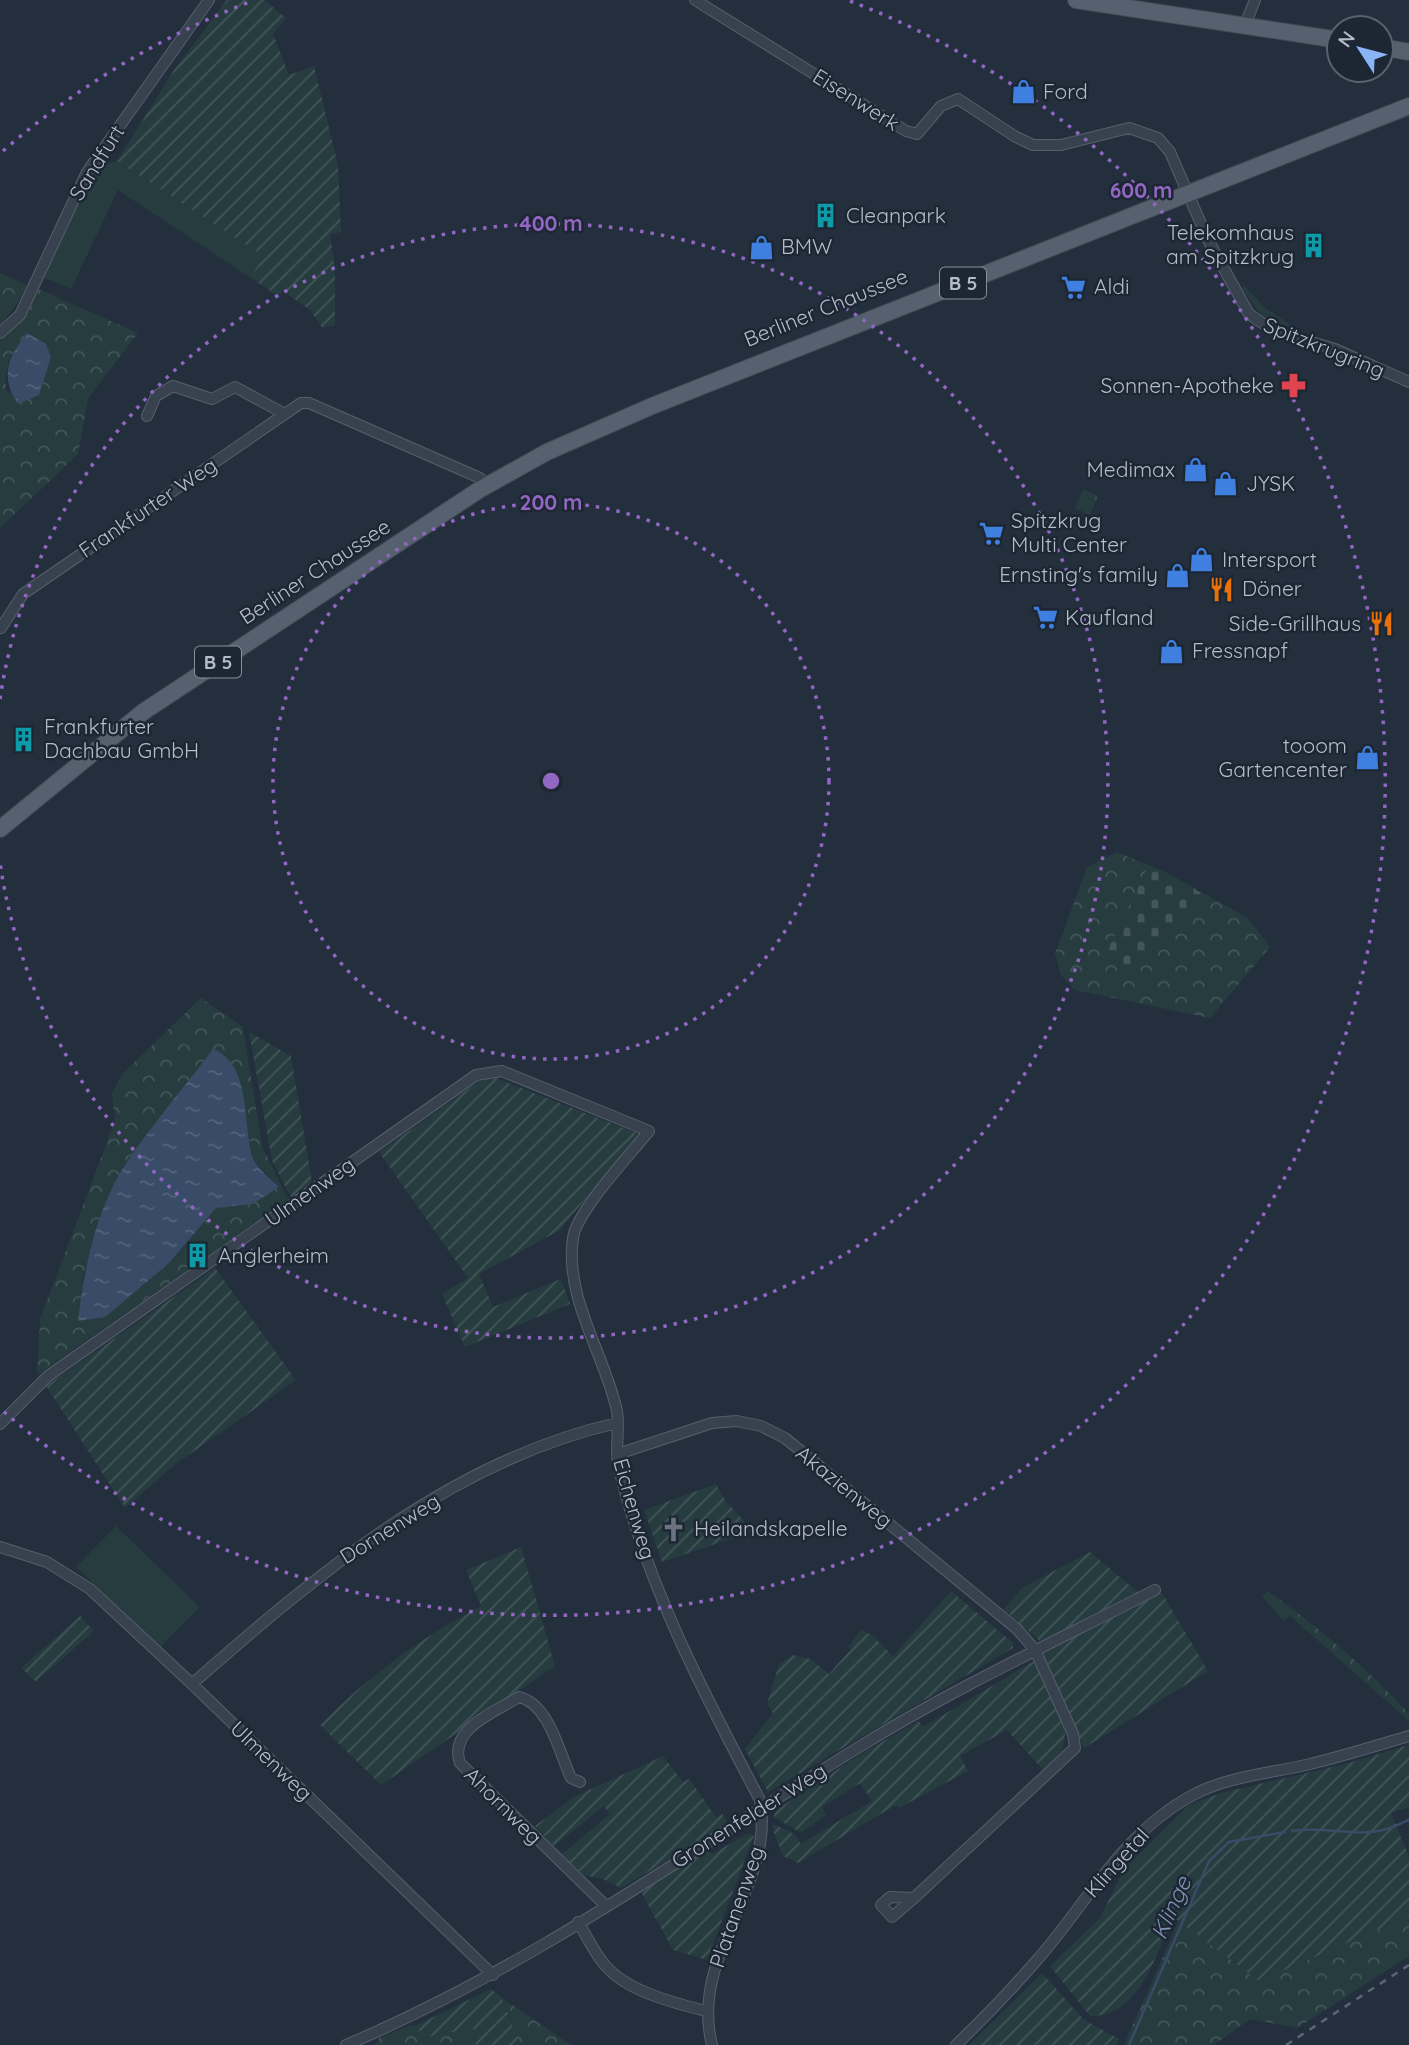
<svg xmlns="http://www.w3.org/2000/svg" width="1409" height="2045" viewBox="0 0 1409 2045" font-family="Quicksand,sans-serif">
<defs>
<pattern id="forest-crowns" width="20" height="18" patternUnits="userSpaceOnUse" patternTransform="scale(1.75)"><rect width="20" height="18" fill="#263c3f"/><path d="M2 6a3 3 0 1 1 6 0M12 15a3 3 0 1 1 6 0" fill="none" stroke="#435659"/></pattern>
<pattern id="cemetery-stones" width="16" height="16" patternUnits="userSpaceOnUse" patternTransform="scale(1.75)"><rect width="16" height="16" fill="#263c3f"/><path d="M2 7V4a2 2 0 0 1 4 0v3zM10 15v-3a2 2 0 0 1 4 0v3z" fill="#435659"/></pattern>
<pattern id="park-tufts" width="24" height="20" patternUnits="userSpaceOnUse" patternTransform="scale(1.75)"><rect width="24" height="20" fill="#263c3f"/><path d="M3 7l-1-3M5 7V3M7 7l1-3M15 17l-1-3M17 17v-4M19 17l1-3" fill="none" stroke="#435659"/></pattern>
<pattern id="garden-furrows" width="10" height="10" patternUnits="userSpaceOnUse" patternTransform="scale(1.75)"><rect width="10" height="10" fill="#263c3f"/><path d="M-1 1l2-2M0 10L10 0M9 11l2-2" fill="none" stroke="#435659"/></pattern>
<pattern id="water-ripples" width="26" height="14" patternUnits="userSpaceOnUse" patternTransform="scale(1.75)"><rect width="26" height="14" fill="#394c67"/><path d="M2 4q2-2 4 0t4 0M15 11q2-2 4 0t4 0" fill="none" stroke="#53647b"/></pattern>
</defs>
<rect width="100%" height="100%" fill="#242f3e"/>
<!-- grass -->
<path fill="#263c3f" d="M117,161L264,256L251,278L118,190L71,289L40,276L95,171L104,164Z
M1243,284L1264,307L1293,326L1291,328L1265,320L1242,289Z
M116,1526L200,1607L160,1647L76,1567Z"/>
<!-- forest -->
<path fill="url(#forest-crowns)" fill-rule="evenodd" d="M0,273L27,285L19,301L0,326Z
M38,289L138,333L88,399L78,454L0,528V341L28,313ZM27,333L8,395C0,371 12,353 27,333Z
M1117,852L1167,873L1248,918L1270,947L1210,1018L1075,990L1061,975L1055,954L1087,867Z
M201,998L243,1027L262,1146L288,1200L37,1375L40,1319L115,1121L112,1093L123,1073ZM241,1085L245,1121L254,1161L279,1187L253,1204L216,1208L169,1263L82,1282L97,1226L119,1175Z
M1268,1591C1320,1629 1366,1666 1409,1714V1721L1290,1616L1283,1621L1262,1596Z
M1409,1916V1956L1297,2028L1250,2019L1214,2045H1124L1179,1920L1259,1981Z
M502,1998L571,2045H520Z
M411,2025H417L423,2038L473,2028L476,2045H375L379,2038Z"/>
<!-- cemetery -->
<path fill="url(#cemetery-stones)" d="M1149,865L1209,897L1132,974L1104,958Z"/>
<!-- park -->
<path fill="url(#park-tufts)" d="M1083,489L1098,496L1090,515L1075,508Z"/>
<!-- garden -->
<path fill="url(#garden-furrows)" d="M227,0H264L286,18L273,34L289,75L314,66L338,165L341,232L330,235L335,270V325L322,328L310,310L283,291L279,297L251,278L263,256L117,161L174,70Z
M249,1032L291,1056L312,1182L291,1197L272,1161Z
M493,1077L639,1134L560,1230L479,1274L493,1307L561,1279L570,1304L465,1347L442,1294L468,1278L379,1152L481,1080Z
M215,1268L296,1380L177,1463L125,1508L46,1386Z
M716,1484L725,1500L753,1531L662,1562L644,1510Z
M521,1547L555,1666L381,1785L320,1725C369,1676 420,1638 481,1606L466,1570Z
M1090,1552L1140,1594L1040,1641L1004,1609L1022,1588Z
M951,1591L1013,1643V1648L768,1792L745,1749L773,1713L767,1704L779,1664L793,1655L810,1659L829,1674L851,1649L848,1647L861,1630L873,1636L893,1656Z
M1161,1591L1208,1671L1084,1748L1042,1654Z
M80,1616L94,1631L36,1682L21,1668Z
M1034,1661L1066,1729L1062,1753L1043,1770L1007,1730L960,1756L968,1771L899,1808L896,1805L798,1863L783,1856L773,1831V1824L794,1834L801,1844L872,1801L860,1783L822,1807L826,1815L801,1833L774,1817L775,1811L864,1752L919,1721L923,1727Z
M1409,1745V1807L1391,1813L1409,1857V1916L1259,1981L1173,1917C1156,1953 1140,2018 1090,2016L1050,1966L1100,1918L1123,1871L1189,1805L1221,1793L1345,1764Z
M663,1756L683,1782L689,1779L716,1817L722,1814L729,1824L621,1888L605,1880L584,1875L561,1855L610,1814L604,1806L554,1846L535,1826L574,1797Z
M749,1833L754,1836L707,1960L673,1950L641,1892L709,1849L712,1854Z
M1042,1973L1083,2019L1119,2039L1116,2045H969Z
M491,1989L502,1998L520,2045H476L473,2028L422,2038L417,2025Z"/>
<!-- water -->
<path fill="url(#water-ripples)" d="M27,333L46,344L51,357L39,395L18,404C0,376 7,359 27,333Z
M213,1049C252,1065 242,1123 253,1158C257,1169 271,1179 279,1187L253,1204L216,1208L169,1263L105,1317L78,1321C84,1271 94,1219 119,1175C143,1135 184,1088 213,1049Z"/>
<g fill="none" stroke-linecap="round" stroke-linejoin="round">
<!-- stream -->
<path stroke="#394c67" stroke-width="2.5" d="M1292,1831C1323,1826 1354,1837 1383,1830C1392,1828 1401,1823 1409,1820
M1129,2045L1209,1861L1229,1842L1285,1832"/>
<defs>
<path id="minor" d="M695,0L906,131L917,134L941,106L958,99L1016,137L1033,145H1061L1129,128L1158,138L1170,152L1208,240L1249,314L1274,331L1335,349L1409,382
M1245,25L1255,0
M0,333L20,315L87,172L209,0
M147,416L156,396L173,386L212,399L235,387L285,414
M1,628L23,594L301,403H309L480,478L485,486
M0,1424L48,1376L476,1075L502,1071L649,1131C630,1155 576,1212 573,1238C564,1297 605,1355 617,1411C620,1428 615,1447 618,1464C646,1584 703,1692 760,1800C776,1886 689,1954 712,2045
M618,1454L712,1423L737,1421L761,1426L785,1438L1017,1629L1035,1650L1073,1734L1075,1748L914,1898L890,1897L881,1905L892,1917L914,1898
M0,1547L47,1562L90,1589L192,1684L493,1975
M192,1684C316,1575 452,1460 617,1423
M580,1782L571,1778C559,1752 549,1704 519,1697C495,1712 448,1729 460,1763L606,1906
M578,1922C587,1936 594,1953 605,1965C626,1991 674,2003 706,2011
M346,2045C531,1967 694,1848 864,1744C957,1687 1058,1640 1155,1590
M956,2045C984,2018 1011,1990 1037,1960C1087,1903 1123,1832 1193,1795C1226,1777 1270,1773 1306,1765C1341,1757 1375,1746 1409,1736"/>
<path id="primary" d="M1076,0L1339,40
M1381,47L1409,52
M0,829L143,712L479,490L547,452L652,406L1409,106"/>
</defs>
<!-- minor casing -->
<use href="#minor" stroke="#565f6c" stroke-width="12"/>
<!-- primary casing -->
<use href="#primary" stroke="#414a57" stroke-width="18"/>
<!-- minor -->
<use href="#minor" stroke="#38414e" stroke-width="10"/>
<!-- primary -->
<use href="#primary" stroke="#56606e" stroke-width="16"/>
<!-- rail -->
<path stroke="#5a6575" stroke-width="2.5" stroke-dasharray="7 7" stroke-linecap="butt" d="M1286,2045L1409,1965"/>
</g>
<!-- distance rings -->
<g fill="none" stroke="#9266c3" stroke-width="3.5" stroke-dasharray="3.5 7">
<circle cx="551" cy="781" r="278"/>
<path d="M0 699A557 557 0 1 1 0 863"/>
<path d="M3 151A835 835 0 0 1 252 1M850 1A835 835 0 1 1 3 1411"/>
</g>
<!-- icons -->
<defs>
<symbol id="shop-bare" viewBox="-9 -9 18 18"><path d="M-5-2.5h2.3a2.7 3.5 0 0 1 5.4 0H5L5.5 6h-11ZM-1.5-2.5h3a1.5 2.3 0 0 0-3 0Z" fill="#3f7fe0" stroke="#1d2633" stroke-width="2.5" paint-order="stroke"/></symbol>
<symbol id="building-bare" viewBox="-9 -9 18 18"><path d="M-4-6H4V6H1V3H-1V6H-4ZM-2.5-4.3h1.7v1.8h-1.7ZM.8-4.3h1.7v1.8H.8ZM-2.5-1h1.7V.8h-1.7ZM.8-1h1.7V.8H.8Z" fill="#0f9aa8" stroke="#1d2633" stroke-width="2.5" paint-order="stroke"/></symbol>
<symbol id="supermarket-bare" viewBox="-9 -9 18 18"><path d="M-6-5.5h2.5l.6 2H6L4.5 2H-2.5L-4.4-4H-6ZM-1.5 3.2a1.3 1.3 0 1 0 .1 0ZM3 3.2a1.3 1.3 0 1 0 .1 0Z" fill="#3f7fe0" stroke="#1d2633" stroke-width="2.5" paint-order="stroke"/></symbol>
<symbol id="pharmacy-bare" viewBox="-9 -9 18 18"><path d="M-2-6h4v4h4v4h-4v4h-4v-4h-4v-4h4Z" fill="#e0444e" stroke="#1d2633" stroke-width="2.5" paint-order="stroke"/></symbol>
<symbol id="restaurant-bare" viewBox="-9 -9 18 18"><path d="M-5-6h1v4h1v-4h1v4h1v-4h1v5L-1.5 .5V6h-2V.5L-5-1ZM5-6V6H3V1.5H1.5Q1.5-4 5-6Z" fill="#e8710a" stroke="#1d2633" stroke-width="2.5" paint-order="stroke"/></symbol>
<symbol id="church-bare" viewBox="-9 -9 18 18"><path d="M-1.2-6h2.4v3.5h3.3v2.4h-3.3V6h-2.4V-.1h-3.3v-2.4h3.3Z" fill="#6b7280" stroke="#1d2633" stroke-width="2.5" paint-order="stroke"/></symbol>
</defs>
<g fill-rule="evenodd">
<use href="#shop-bare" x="1006" y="74" width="35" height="35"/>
<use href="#building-bare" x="808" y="198" width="35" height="35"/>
<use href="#building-bare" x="1296" y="228" width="35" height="35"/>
<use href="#shop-bare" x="744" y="230" width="35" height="35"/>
<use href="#supermarket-bare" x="1056" y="270" width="35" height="35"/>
<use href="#pharmacy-bare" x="1276" y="368" width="35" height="35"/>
<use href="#shop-bare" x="1178" y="452" width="35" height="35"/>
<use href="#shop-bare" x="1208" y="466" width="35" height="35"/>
<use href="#supermarket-bare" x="974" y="516" width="35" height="35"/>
<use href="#shop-bare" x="1184" y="542" width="35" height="35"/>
<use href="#shop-bare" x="1160" y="558" width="35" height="35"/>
<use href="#restaurant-bare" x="1204" y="572" width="35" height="35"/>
<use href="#supermarket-bare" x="1028" y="600" width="35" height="35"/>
<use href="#restaurant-bare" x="1364" y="606" width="35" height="35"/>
<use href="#shop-bare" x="1154" y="634" width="35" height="35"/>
<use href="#building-bare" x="6" y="722" width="35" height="35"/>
<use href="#shop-bare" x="1350" y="740" width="35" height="35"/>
<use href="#building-bare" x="180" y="1238" width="35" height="35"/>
<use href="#church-bare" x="656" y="1512" width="35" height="35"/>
</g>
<g text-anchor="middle" stroke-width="5" stroke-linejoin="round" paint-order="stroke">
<!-- shield labels -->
<g fill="#1d2633" stroke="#878f9c" stroke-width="2">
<rect x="940" y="267.5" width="46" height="31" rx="5"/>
<rect x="195" y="646.5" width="46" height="31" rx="5"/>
</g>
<g font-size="19" font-weight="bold" fill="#b4bcc9">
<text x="963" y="290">B 5</text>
<text x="218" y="669">B 5</text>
</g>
<!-- poi labels -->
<g font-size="21" fill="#b4bcc9" stroke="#1d2633" text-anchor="start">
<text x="1043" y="99">Ford</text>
<text x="846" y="223">Cleanpark</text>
<text x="1294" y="240" text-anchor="end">Telekomhaus<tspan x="1294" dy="24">am Spitzkrug</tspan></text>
<text x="781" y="254">BMW</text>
<text x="1094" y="294">Aldi</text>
<text x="1274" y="393" text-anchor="end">Sonnen-Apotheke</text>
<text x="1175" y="477" text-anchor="end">Medimax</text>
<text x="1246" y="491">JYSK</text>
<text x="1011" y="528">Spitzkrug<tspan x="1011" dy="24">Multi Center</tspan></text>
<text x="1222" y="567">Intersport</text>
<text x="1158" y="582" text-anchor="end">Ernsting's family</text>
<text x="1242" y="596">Döner</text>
<text x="1065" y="625">Kaufland</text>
<text x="1361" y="631" text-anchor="end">Side-Grillhaus</text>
<text x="1192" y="658">Fressnapf</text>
<text x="44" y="734">Frankfurter<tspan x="44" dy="24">Dachbau GmbH</tspan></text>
<text x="1347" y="753" text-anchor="end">tooom<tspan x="1347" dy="24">Gartencenter</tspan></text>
<text x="218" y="1263">Anglerheim</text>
<text x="694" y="1536">Heilandskapelle</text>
</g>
<!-- street labels -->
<g font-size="21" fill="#b4bcc9" stroke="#1d2633">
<text transform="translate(856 100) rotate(32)" y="7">Eisenwerk</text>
<text transform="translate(97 163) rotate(-58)" y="7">Sandfurt</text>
<text transform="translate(826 308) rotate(-22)" y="7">Berliner Chaussee</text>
<text transform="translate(1324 348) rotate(22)" y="7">Spitzkrugring</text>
<text transform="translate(148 508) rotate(-34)" y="7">Frankfurter Weg</text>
<text transform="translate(315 572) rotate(-33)" y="7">Berliner Chaussee</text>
<text transform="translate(310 1192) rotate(-35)" y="7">Ulmenweg</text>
<text transform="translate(844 1487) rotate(39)" y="7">Akazienweg</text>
<text transform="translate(634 1509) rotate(74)" y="7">Eichenweg</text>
<text transform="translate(390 1529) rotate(-32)" y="7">Dornenweg</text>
<text transform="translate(271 1761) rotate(44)" y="7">Ulmenweg</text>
<text transform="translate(503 1806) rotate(45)" y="7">Ahornweg</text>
<text transform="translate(749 1816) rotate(-32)" y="7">Gronenfelder Weg</text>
<text transform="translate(1117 1863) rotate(-48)" y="7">Klingetal</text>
<text transform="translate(737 1907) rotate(-71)" y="7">Platanenweg</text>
</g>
<!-- water labels -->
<g font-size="23" font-style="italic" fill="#7c92b1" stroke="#1d2633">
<text transform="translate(1171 1908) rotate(-66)" y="8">Klinge</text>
</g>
</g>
<circle cx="551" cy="781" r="10" fill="#9266c3" stroke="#1d2633" stroke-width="3.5"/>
<g font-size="21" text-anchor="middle" font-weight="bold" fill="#9266c3" stroke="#1d2633" stroke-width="5" stroke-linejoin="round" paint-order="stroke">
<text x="1141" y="198">600 m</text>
<text x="551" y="231">400 m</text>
<text x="551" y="510">200 m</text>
</g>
<!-- north arrow -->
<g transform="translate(1360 49) rotate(306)"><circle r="33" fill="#1d2633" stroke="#59626f" stroke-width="2"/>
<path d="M0-5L12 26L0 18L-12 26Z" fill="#8ab4f8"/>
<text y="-10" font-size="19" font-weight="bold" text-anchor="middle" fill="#b4bcc9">N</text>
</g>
</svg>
